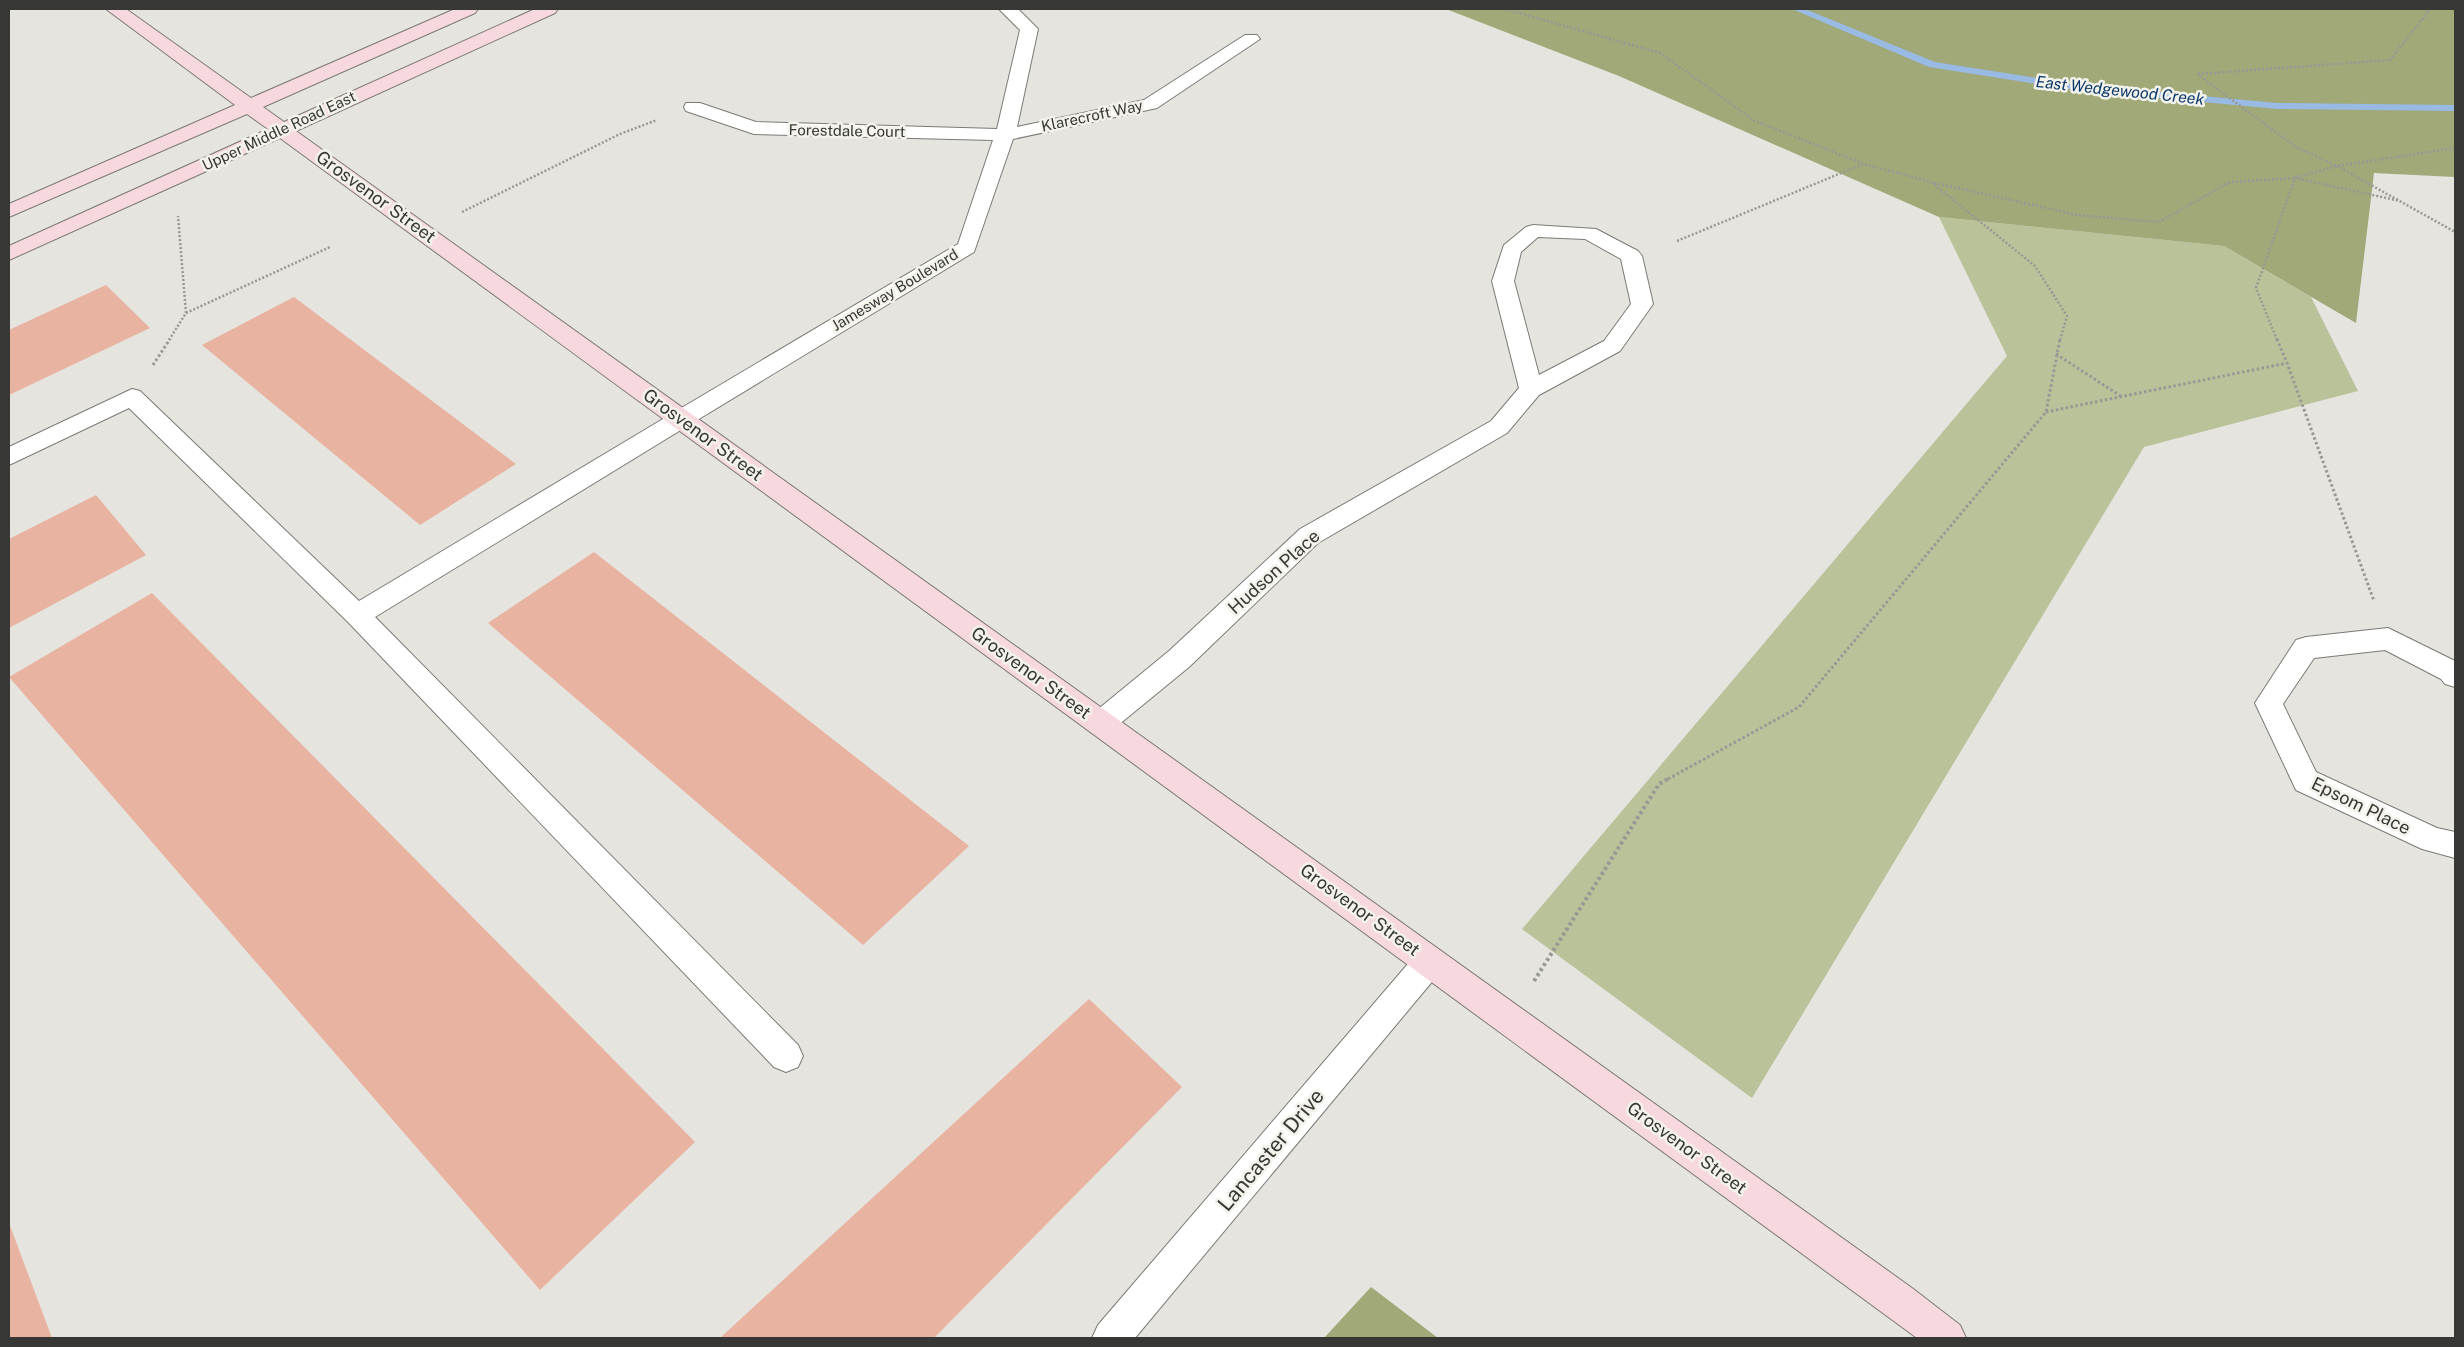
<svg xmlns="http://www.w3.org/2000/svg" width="2464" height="1347" viewBox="0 0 2464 1347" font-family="'Public Sans',sans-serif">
<rect width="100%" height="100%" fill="#e5e4de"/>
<!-- green -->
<path fill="#bac29a" d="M1939,217L2224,246L2311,297L2358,391L2144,447L1752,1098L1522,929L2007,356Z"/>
<!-- forest -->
<path fill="#a0a977" d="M1446,9H2455V177L2374,173L2356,323L2224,246L1939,217L1619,76Z
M1371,1287L1438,1338H1324Z"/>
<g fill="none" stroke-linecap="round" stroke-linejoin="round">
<!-- stream -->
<path fill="#99bae3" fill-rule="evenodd" d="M1792,9H1805L1935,62L2075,84L2277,103L2455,105V111L2277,109L2075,90L1929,67Z"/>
</g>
<!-- building -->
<path fill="#e9b3a1" d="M106,285L150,328L9,395V330Z
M294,297L516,464L420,525L202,345Z
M96,495L146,555L9,628V539Z
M594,552L969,846L863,945L488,623Z
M152,593L695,1142L540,1290L9,677Z
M1089,999L1182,1087L934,1338H720Z
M9,1223L52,1338H9Z"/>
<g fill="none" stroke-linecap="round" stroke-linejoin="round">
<defs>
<path id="lane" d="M132,389L140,391L359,601L673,413L681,411L689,413L693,419L689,425L375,617L798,1045L803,1056L798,1067L786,1072L774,1067L348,622L129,408L9,465V447Z"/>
<path id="street" d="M999,9H1018L1038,29L1017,127L1144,100L1245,35H1257L1260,39L1157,108L1013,139L974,252L689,425L681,427L673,425L669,419L673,413L958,244L993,140L754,134L686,111L684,107L686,103H700L756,122L997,129L1020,30Z
M1533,225L1596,229L1638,251L1642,256L1653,304L1620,351L1539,395L1507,433L1318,543L1189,667L1111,731L1101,735L1091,731L1087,723L1091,715L1169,651L1300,529L1491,421L1519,388L1492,281L1504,245L1526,227ZM1538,237L1585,239L1621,259L1631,304L1604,341L1539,375L1514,281L1521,252Z
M2388,628L2455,661V687L2445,684L2441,679L2385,650L2314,658L2283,704L2316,772L2437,828L2455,832V858L2422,849L2296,790L2255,703L2296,640L2306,637Z
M1430,946L1441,951L1446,961L1441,971L1135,1338H1092L1098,1325L1419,951Z"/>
<path id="secondary" d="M106,9H126L251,98L455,9H478L475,13L263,107L284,122L535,9H558L555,13L296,131L1912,1288L1960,1325L1966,1338H1917L280,138L9,260V246L268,129L247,114L9,217V204L235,105Z"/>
</defs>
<!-- lane casing -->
<use href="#lane" stroke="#7b7a75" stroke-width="2"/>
<!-- street casing -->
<use href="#street" stroke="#7b7a75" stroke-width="2"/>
<!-- secondary casing -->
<use href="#secondary" stroke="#7b7a75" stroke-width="2"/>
<!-- path-far2 -->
<path stroke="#989894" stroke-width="2.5" stroke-dasharray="2 2" stroke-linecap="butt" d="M1505,9L1660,53L1755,121L1864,164L1931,182L2077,215L2159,222L2230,182L2295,178L2337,166L2455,148
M2197,74L2296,147L2337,166L2455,232
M2198,74L2390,60L2429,11L2426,9
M1931,182L2035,266L2067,316L2060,340
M462,212L620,134L657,120
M1677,241L1863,164
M186,313L330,247
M169,340L186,313L178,216
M2277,340L2256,288L2295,178L2400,201"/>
<!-- path-far1 -->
<path stroke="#989894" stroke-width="3" stroke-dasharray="2.5 2.5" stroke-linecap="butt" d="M2277,339L2287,363
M2056,354L2122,397
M153,365L170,339
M2046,412L2287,363L2374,601
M1668,779L1799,707L2046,412L2060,339"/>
<!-- path -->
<path stroke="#989894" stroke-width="4" stroke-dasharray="3 3" stroke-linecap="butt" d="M1534,981L1659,784L1670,778"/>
<!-- lane -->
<use href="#lane" fill="#fff" fill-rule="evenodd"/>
<!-- street -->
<use href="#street" fill="#fff" fill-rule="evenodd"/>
<!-- secondary -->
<use href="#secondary" fill="#f8d8df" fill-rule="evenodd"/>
</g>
<g text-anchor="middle" stroke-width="5" stroke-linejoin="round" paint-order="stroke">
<!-- far-street labels -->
<g font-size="15" fill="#373735" stroke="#f3f2eb">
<text transform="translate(1092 116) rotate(-12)" y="5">Klarecroft Way</text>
<text transform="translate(279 131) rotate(-25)" y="5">Upper Middle Road East</text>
<text transform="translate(847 131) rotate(1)" y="5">Forestdale Court</text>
<text transform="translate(895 290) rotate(-31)" y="5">Jamesway Boulevard</text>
</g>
<!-- far-water labels -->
<g font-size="16" font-style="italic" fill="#0b396a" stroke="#f3f2eb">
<text transform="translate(2120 90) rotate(6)" y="6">East Wedgewood Creek</text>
</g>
<!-- street labels -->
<g font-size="18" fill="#373735" stroke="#f3f2eb">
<text transform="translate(376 197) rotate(36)" y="6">Grosvenor Street</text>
<text transform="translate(703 435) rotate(36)" y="6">Grosvenor Street</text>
<text transform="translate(1274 572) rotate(-42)" y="6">Hudson Place</text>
<text transform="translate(1031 673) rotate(36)" y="6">Grosvenor Street</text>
<text transform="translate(2361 806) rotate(26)" y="6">Epsom Place</text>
<text transform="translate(1360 910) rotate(36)" y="6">Grosvenor Street</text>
<text transform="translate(1687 1148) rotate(36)" y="6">Grosvenor Street</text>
</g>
<!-- near-street labels -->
<g font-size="21" fill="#373735" stroke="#f3f2eb">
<text transform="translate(1271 1150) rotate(-50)" y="7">Lancaster Drive</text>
</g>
</g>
<!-- border -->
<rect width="2464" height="1347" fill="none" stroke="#373735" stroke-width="20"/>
</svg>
